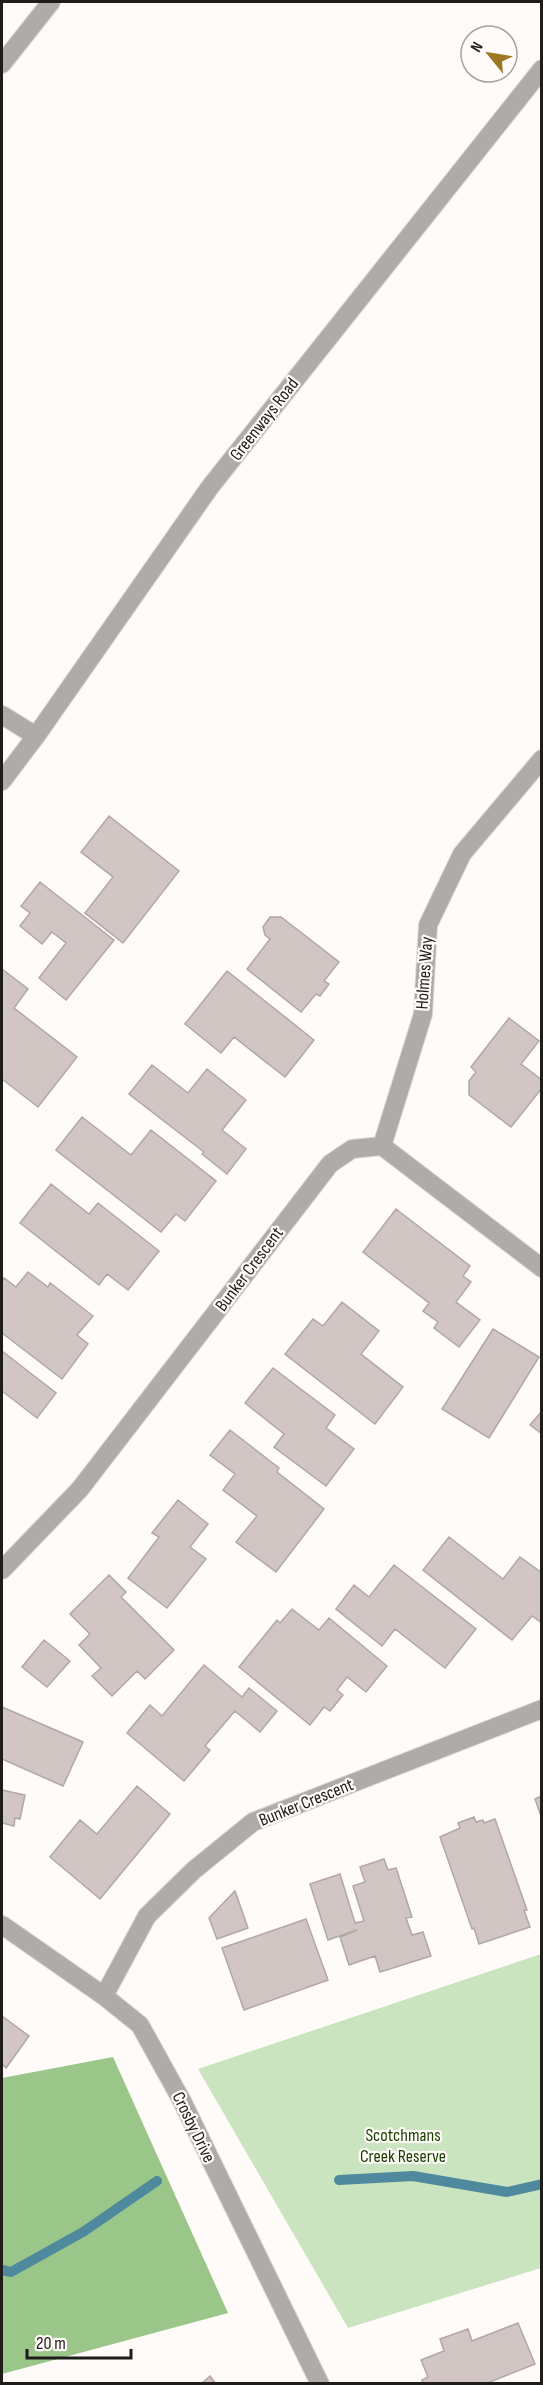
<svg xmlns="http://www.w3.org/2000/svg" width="543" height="2385" viewBox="0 0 543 2385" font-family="'Sofia Sans Condensed',sans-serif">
<rect width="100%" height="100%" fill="#fffbf9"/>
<!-- green -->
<path fill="#c9e4be" d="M541,1954V2268L348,2328L198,2069Z"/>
<!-- forest -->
<path fill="#9bc689" d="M113,2057L228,2313L2,2374V2078Z"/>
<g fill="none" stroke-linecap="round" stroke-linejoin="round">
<!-- stream -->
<path stroke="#4e899e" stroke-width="10" d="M339,2180L413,2176L507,2192L542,2184
M2,2270L11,2272L83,2232L157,2181"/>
</g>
<!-- building -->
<path fill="#d1c6c3" stroke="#b2a7a5" stroke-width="1.5" d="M109,816L179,871L123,943L85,913L113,877L81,852Z
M40,882L114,940L66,1000L39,978L66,943L52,932L42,944L20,926L30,913L21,906Z
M270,917H281L339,962L324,981L329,984L320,996L316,994L301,1012L247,969L270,939L265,935L263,927Z
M2,969L28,989L14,1008L77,1057L38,1107L2,1079Z
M227,971L314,1040L285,1077L234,1037L221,1053L185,1024Z
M509,1018L539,1041L521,1064L542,1080V1088L511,1127L469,1095V1081L476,1072L471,1067Z
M152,1065L188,1093L207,1069L246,1100L222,1130L246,1149L227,1174L202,1154L204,1152L129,1094Z
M82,1117L131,1155L151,1130L216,1181L185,1221L176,1214L161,1232L56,1150Z
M51,1184L89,1214L98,1203L159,1251L128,1290L107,1274L99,1285L20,1223Z
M396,1209L470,1266L463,1276L471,1282L456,1302L480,1320L459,1347L434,1328L438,1322L423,1311L429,1303L363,1252Z
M28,1272L48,1287L50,1283L93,1316L77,1335L88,1344L62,1379L2,1333V1282L4,1278L16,1287Z
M342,1302L379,1331L361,1354L403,1387L375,1424L285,1354L313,1319L323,1326Z
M493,1329L539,1357L489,1438L442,1409Z
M2,1351L56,1393L37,1418L2,1391Z
M273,1368L335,1415L326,1428L354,1449L326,1486L274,1447L284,1434L245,1403Z
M542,1411V1434L530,1425Z
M230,1430L279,1468L277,1472L324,1509L276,1572L236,1542L257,1516L223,1490L235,1474L210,1455Z
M178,1500L208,1524L190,1547L206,1559L167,1608L128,1578L159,1537L152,1533Z
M449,1537L503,1579L520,1557L542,1573V1623L532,1616L512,1640L423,1570Z
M394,1565L476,1629L445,1668L395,1629L382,1646L336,1609L354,1585L369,1597Z
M109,1575L126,1592L121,1597L174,1650L145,1679L137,1671L112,1696L92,1676L101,1668L79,1645L90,1634L70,1614Z
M292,1609L319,1630L329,1618L387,1666L366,1692L347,1677L337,1690L343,1695L330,1711L324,1707L310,1725L239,1667L277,1620L280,1623Z
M44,1640L70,1661L47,1687L22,1667Z
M204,1665L242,1697L249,1688L277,1711L260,1732L235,1711L205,1746L210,1750L184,1781L127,1733L150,1705L162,1716Z
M2,1707L83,1742L63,1786L2,1759Z
M137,1786L170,1814L100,1899L50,1857L80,1820L97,1834Z
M2,1790L25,1795L20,1819L15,1818L14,1826L2,1823Z
M542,1796V1819L535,1799Z
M474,1817L476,1822L483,1820L484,1823L495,1819L527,1910H524L530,1927L479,1944L474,1928L472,1929L440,1837L460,1828L458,1823Z
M384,1859L388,1870L396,1868L412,1917L406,1918L412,1935L423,1932L431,1956L380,1972L375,1956L349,1965L340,1937L357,1930L328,1940L310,1884L340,1874L355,1923L364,1921L353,1886L365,1882L360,1867Z
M235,1891L248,1928L217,1939L209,1918Z
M306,1919L328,1980L244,2010L222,1948Z
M2,2016L29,2036L6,2068L2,2064Z
M518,2323L535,2364L485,2384H423L422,2380L428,2377L421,2360L444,2351L440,2339L468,2329L472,2341Z
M210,2376L216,2384H201Z"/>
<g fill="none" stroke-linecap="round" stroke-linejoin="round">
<defs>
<path id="minor" d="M2,64L51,2
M2,715L36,736
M2,781L36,736L210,487L542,69
M382,1146L423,1014L428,925L462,854L542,759
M2,1570L80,1489L330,1164L352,1149L382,1146L542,1268
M2,1925L104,1996L140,2025L182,2101L320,2384
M104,1996L147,1916L194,1870L253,1822L542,1709"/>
</defs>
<!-- minor casing -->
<use href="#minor" stroke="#dbd7d5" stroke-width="20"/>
<!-- minor -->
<use href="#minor" stroke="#adaca8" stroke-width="18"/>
</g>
<g text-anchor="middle" stroke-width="4.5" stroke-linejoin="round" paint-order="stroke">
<!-- street labels -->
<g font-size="18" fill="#1f1c1a" stroke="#fffbf9">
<text transform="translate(264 419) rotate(-52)" y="6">Greenways Road</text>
<text transform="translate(424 973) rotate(-86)" y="6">Holmes Way</text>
<text transform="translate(249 1269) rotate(-53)" y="6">Bunker Crescent</text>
<text transform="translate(306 1802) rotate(-22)" y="6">Bunker Crescent</text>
<text transform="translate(194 2127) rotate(64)" y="6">Crosby Drive</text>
</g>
<!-- park labels -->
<g font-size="18" fill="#183e00" stroke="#fffbf9">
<text x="403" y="2141">Scotchmans<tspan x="403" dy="21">Creek Reserve</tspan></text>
</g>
</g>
<!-- border -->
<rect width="543" height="2385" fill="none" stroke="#1f1c1a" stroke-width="6"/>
<!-- north arrow -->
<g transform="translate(489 54) rotate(300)"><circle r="28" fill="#fffbf9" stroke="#a5a2a0" stroke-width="1.5"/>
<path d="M0-4.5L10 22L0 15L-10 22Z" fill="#9d7724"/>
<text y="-9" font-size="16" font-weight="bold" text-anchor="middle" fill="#1f1c1a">N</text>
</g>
<!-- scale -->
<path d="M27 2349v9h104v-9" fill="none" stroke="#1f1c1a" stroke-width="3"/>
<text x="36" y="2349" font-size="18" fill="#1f1c1a" stroke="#fffbf9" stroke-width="4.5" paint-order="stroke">20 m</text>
</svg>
